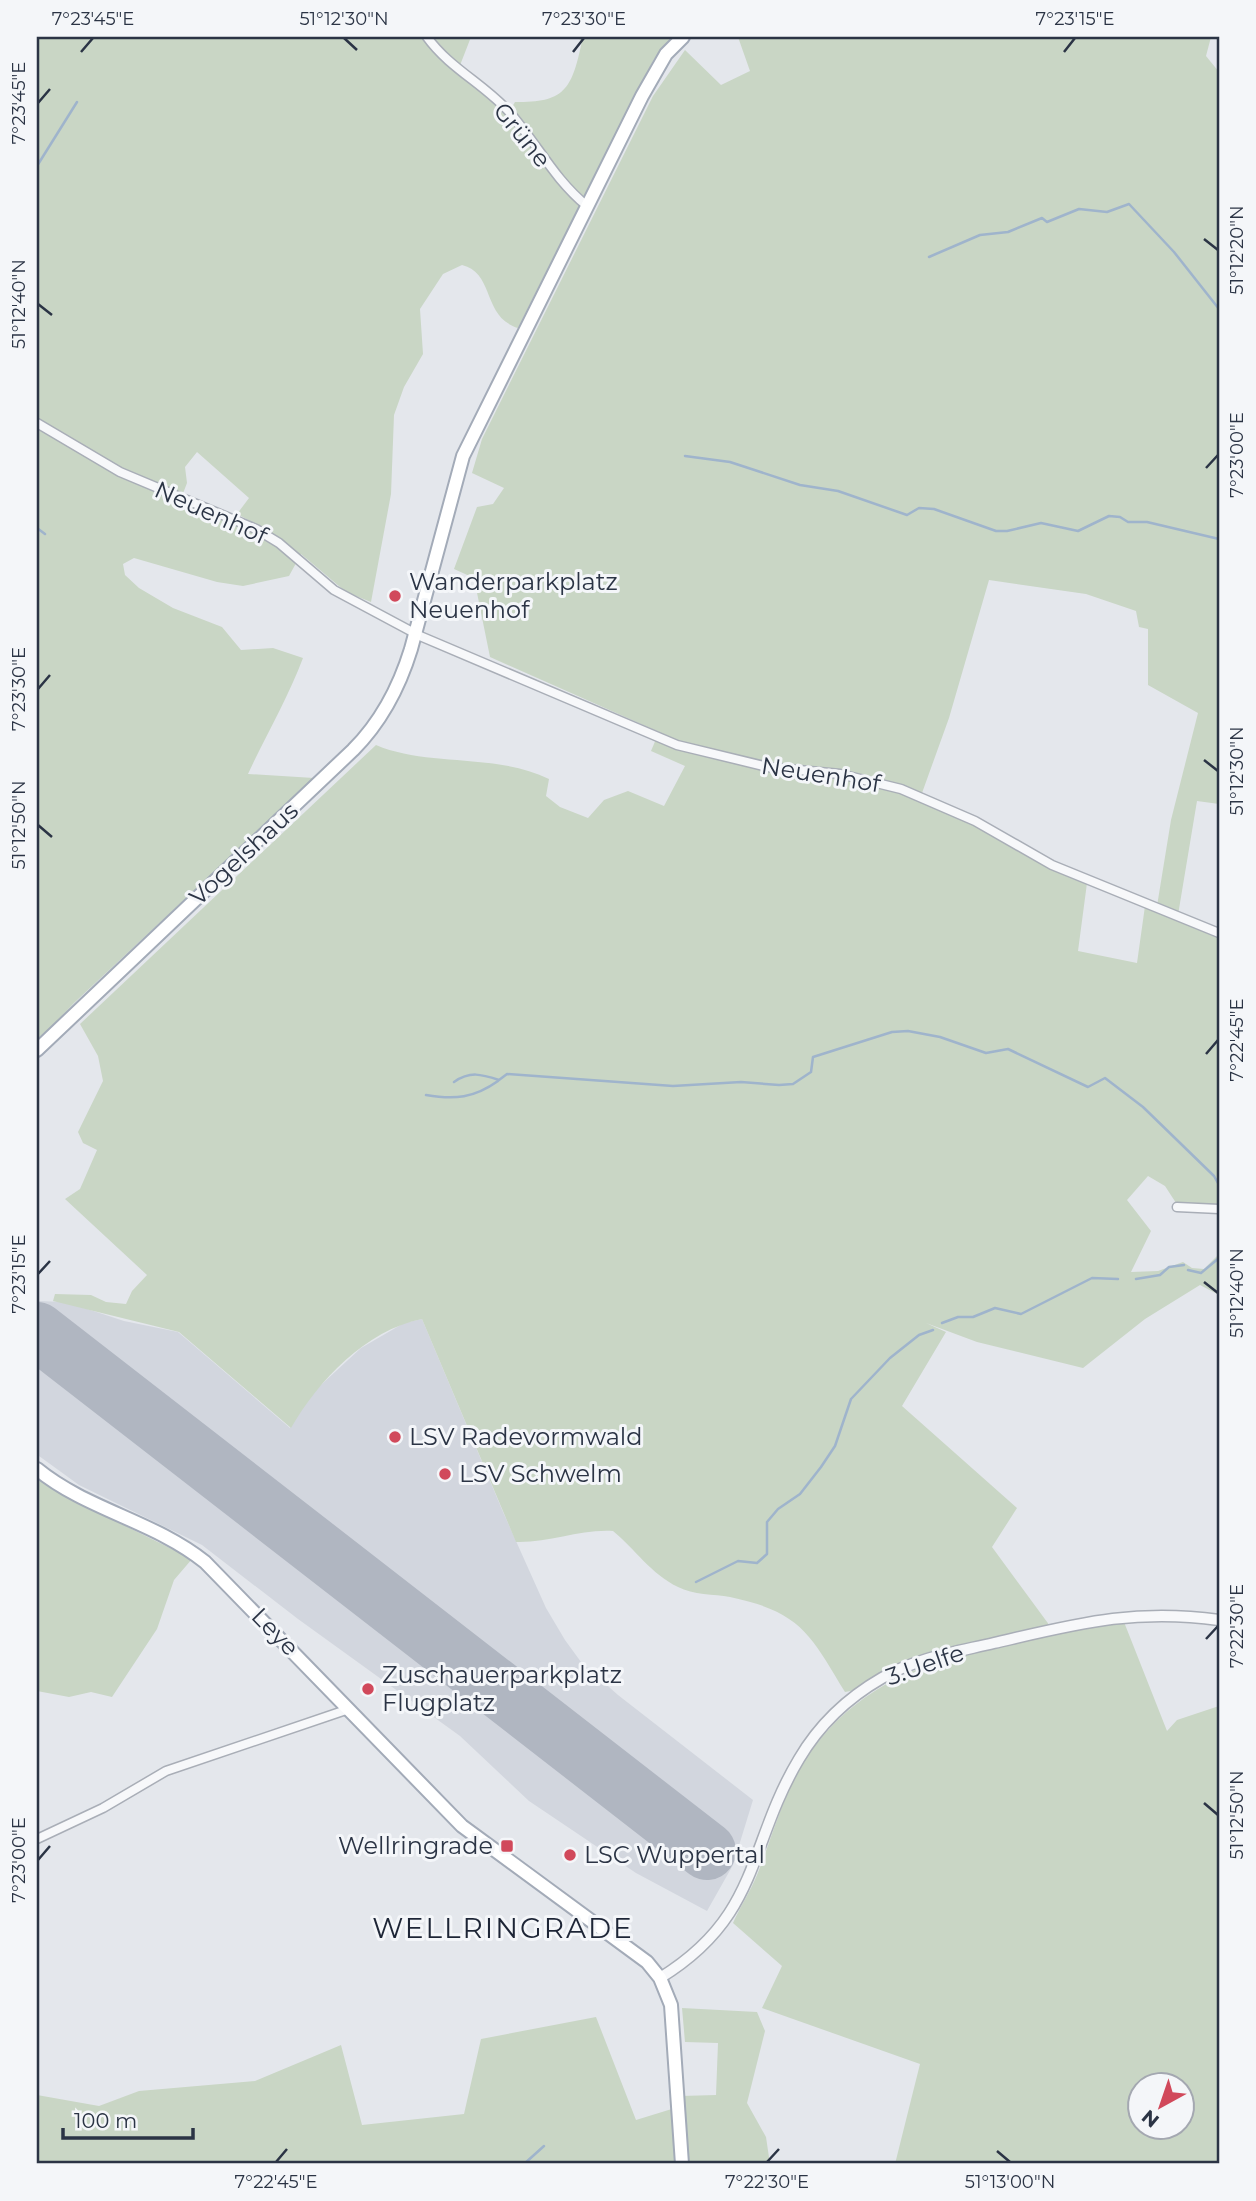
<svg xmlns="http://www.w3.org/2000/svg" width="1256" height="2201" viewBox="0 0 1256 2201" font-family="Montserrat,sans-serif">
<rect width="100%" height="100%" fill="#e4e7ec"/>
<!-- built -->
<path fill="#d2d6de" d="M37,1301L66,1302L124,1321L178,1332L290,1428L310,1395L361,1348L404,1323L422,1319L503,1512L546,1608L565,1640L581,1662L618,1695L753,1800L733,1865L707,1911L636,1873L529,1801L460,1736L298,1619L202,1545L79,1485L39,1456L37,1453Z"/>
<!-- green -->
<path fill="#c9d6c5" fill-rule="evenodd" d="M37,37H471L457,73L508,114L515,102C566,103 572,88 582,41L576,37H672L654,59L643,80L518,328C482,317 495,273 462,265L443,274L420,309L423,354L404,387L394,415L391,494L371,602L346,592L301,554L289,576L243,586L217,582L134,558L123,564L125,575L139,588L173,608L222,627L241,650L273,648L303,658C288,698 266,735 248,774L314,778L74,1003L37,1042ZM197,452L249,498L237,514L265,529L261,536L137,483L182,496L187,483L185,467Z
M738,37H1211L1206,56L1219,72V804L1197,801L1178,915L1157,906L1171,820L1198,713L1148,685V629L1139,627L1136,611L1086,594L989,580L949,718L922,793L886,781L843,772L841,779L907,795L974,824L1087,883L1078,951L1137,963L1145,906L1219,935V1207L1178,1206L1165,1186L1148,1176L1127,1200L1151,1231L1131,1272L1158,1271L1183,1262L1192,1268L1204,1269L1219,1254V1295L1200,1285L1145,1319L1083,1368L977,1342L926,1323L946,1332L902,1406L1017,1508L992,1547L1050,1626L933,1653L856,1690L845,1692C810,1634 801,1612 730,1597C714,1594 693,1595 678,1587C651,1574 635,1549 613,1531C580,1529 549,1543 516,1542L422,1319C366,1330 318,1381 291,1428L179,1332L53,1301L55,1294L91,1295L106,1302L126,1304L132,1291L147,1275L65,1199L80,1189L97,1150L83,1143L78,1132L103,1081L98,1056L80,1024L376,745C427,767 497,753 549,779L546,796L560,807L588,818L604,800L628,791L664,806L685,766L651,751L659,732L490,657L474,578L454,569L477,507L493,504L504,488L472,473L482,439L653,96L685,50L721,85L750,71Z
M37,1475L55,1491L192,1559L174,1580L157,1629L112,1697L91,1692L69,1697L37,1691Z
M1124,1622L1167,1731L1177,1720L1219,1706V2164H895L920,2064L762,2008L782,1966L733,1923C740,1907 750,1892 757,1875C772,1838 782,1797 804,1762C874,1651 1005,1644 1124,1622ZM1140,2086H1182V2128H1140Z
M682,2008L757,2012L765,2031L747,2103L766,2137L770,2164H685L681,2096L716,2095L718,2043L685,2042Z
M596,2017L636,2120L675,2108L678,2164H37V2095L99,2106L139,2091L255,2081L341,2045L362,2125L464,2114L481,2039Z"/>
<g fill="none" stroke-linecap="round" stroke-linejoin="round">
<!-- stream -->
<path stroke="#9fb4cc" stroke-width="2.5" d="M37,166L77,102
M929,257L980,235L1008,232L1042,218L1047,222L1079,209L1107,212L1129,204L1174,252L1219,309
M685,456L730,462L800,485L838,491L907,515L919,508L934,509L996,531H1007L1041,523L1078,531L1109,516L1120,517L1128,522H1147L1219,539
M37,528L45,534
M454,1082C470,1071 481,1074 499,1080L507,1074L673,1086L741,1082L779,1085L793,1084L811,1072L813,1057L892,1032L908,1031L940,1037L986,1053L1008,1049L1088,1087L1105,1078L1143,1107L1214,1176L1219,1185
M426,1095C455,1100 474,1098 498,1081
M1188,1270L1201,1273L1219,1258
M1136,1279L1160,1275L1169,1267L1184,1265
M942,1323L958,1317H973L995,1308L1021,1314L1092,1278L1118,1279
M696,1582L738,1561L757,1563L767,1554V1522L778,1509L800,1494L821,1467L835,1446L851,1399L890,1358L919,1335L933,1330
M524,2164L544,2146"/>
<!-- runway -->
<path stroke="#b0b6c1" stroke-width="58" d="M37,1331L707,1851"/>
<defs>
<path id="minor" d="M427,37C450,69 486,85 511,114C538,145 554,179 587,206
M37,423L120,472L256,529L279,543L334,590L420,636L677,745L768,767L840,774L901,789L975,821L1052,865L1219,933
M1177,1207L1219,1209
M37,1839L103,1808L166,1771L349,1709"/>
<path id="tertiary" d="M660,1978C761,1916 747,1846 799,1759C819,1725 849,1697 882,1678C916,1658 956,1652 994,1643C1076,1624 1134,1608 1219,1620"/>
<path id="primary" d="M37,1050L353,750C382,721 399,688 411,649L463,456L642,96L666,54L683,37
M37,1469C87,1510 154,1521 205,1562L462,1826L647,1962L660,1978L671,2005L682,2164"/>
</defs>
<!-- minor casing -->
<use href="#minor" stroke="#a9aeb7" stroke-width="11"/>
<!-- tertiary casing -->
<use href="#tertiary" stroke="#a9aeb7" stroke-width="13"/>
<!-- primary casing -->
<use href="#primary" stroke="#a3abb8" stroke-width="16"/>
<!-- minor -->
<use href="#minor" stroke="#f7f8fa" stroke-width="8"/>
<!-- tertiary -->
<use href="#tertiary" stroke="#f7f8fa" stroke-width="10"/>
<!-- primary -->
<use href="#primary" stroke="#fff" stroke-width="12"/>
</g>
<!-- ticks -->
<path fill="none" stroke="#2b3445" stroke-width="2.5" d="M344,38L357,50M81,52L93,38M573,52L584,38M1064,52L1075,38M38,103L50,89M1204,239L1218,250M38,304L52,315M1206,468L1218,455M38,689L50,675M1204,760L1218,771M38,825L52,837M1206,1054L1218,1040M38,1274L50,1261M1204,1282L1218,1293M1206,1639L1218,1626M1204,1803L1218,1815M38,1860L50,1846M997,2151L1010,2162M276,2162L287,2149M767,2162L779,2149"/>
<!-- markers -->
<g fill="#d1495b" stroke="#f4f6f9" stroke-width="2.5">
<circle cx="395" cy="596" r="7"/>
<circle cx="395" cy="1437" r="7"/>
<circle cx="445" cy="1474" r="7"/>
<circle cx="368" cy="1689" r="7"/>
<rect x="500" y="1839" width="14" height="14" rx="3.5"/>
<circle cx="570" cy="1855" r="7"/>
</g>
<g text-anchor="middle" stroke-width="6" stroke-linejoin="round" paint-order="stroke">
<!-- street labels -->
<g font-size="24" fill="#2b3445" stroke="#f4f6f9">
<text transform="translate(522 135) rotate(51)" y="8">Grüne</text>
<text transform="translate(211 513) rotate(24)" y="8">Neuenhof</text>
<text transform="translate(821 775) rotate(9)" y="8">Neuenhof</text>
<text transform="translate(244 854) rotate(-43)" y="8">Vogelshaus</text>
<text transform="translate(275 1632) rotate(46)" y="8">Leye</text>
<text transform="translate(925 1665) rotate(-19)" y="8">3.Uelfe</text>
</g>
<!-- poi labels -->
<g font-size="24" fill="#2b3445" stroke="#f4f6f9" text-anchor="start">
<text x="409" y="590">Wanderparkplatz<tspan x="409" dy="28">Neuenhof</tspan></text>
<text x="409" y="1445">LSV Radevormwald</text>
<text x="459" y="1482">LSV Schwelm</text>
<text x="382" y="1683">Zuschauerparkplatz<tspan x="382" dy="28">Flugplatz</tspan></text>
<text x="493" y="1854" text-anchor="end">Wellringrade</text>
<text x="584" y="1863">LSC Wuppertal</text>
</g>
<!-- quarter labels -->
<g font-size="28" letter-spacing="2" fill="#1d2536" stroke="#f4f6f9">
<text x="503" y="1938">WELLRINGRADE</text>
</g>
</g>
<!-- border -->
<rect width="1256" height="2201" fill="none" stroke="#f4f6f9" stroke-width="77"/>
<!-- north arrow -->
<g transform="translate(1161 2106) rotate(220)"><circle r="33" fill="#f4f6f9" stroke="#a4a8b1" stroke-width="2"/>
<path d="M0-5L12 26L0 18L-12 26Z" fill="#d1495b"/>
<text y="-10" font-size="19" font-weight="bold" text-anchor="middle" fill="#2b3445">N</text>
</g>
<!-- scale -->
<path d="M63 2128v10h130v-10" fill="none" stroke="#2b3445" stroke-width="3.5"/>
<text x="74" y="2128" font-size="21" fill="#2b3445" stroke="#f4f6f9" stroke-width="5" paint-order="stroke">100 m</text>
<rect x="38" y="38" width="1180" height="2124" fill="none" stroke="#2b3445" stroke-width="2.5"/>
<g font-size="18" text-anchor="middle" fill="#2b3445">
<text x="93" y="25">7°23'45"E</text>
<text x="344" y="25">51°12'30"N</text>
<text x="584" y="25">7°23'30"E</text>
<text x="1075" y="25">7°23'15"E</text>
<text transform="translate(19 103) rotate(-90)" y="6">7°23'45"E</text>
<text transform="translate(1237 250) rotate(-90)" y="6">51°12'20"N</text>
<text transform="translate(19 304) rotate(-90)" y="6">51°12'40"N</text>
<text transform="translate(1237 455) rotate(-90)" y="6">7°23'00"E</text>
<text transform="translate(19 689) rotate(-90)" y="6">7°23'30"E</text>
<text transform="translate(1237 771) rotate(-90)" y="6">51°12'30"N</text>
<text transform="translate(19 825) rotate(-90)" y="6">51°12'50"N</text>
<text transform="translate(1237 1040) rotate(-90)" y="6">7°22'45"E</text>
<text transform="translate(19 1274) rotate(-90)" y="6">7°23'15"E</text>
<text transform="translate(1237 1293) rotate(-90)" y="6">51°12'40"N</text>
<text transform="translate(1237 1626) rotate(-90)" y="6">7°22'30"E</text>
<text transform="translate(1237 1815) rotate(-90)" y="6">51°12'50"N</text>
<text transform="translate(19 1860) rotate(-90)" y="6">7°23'00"E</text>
<text x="276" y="2188">7°22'45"E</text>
<text x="767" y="2188">7°22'30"E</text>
<text x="1010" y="2188">51°13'00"N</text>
</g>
</svg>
